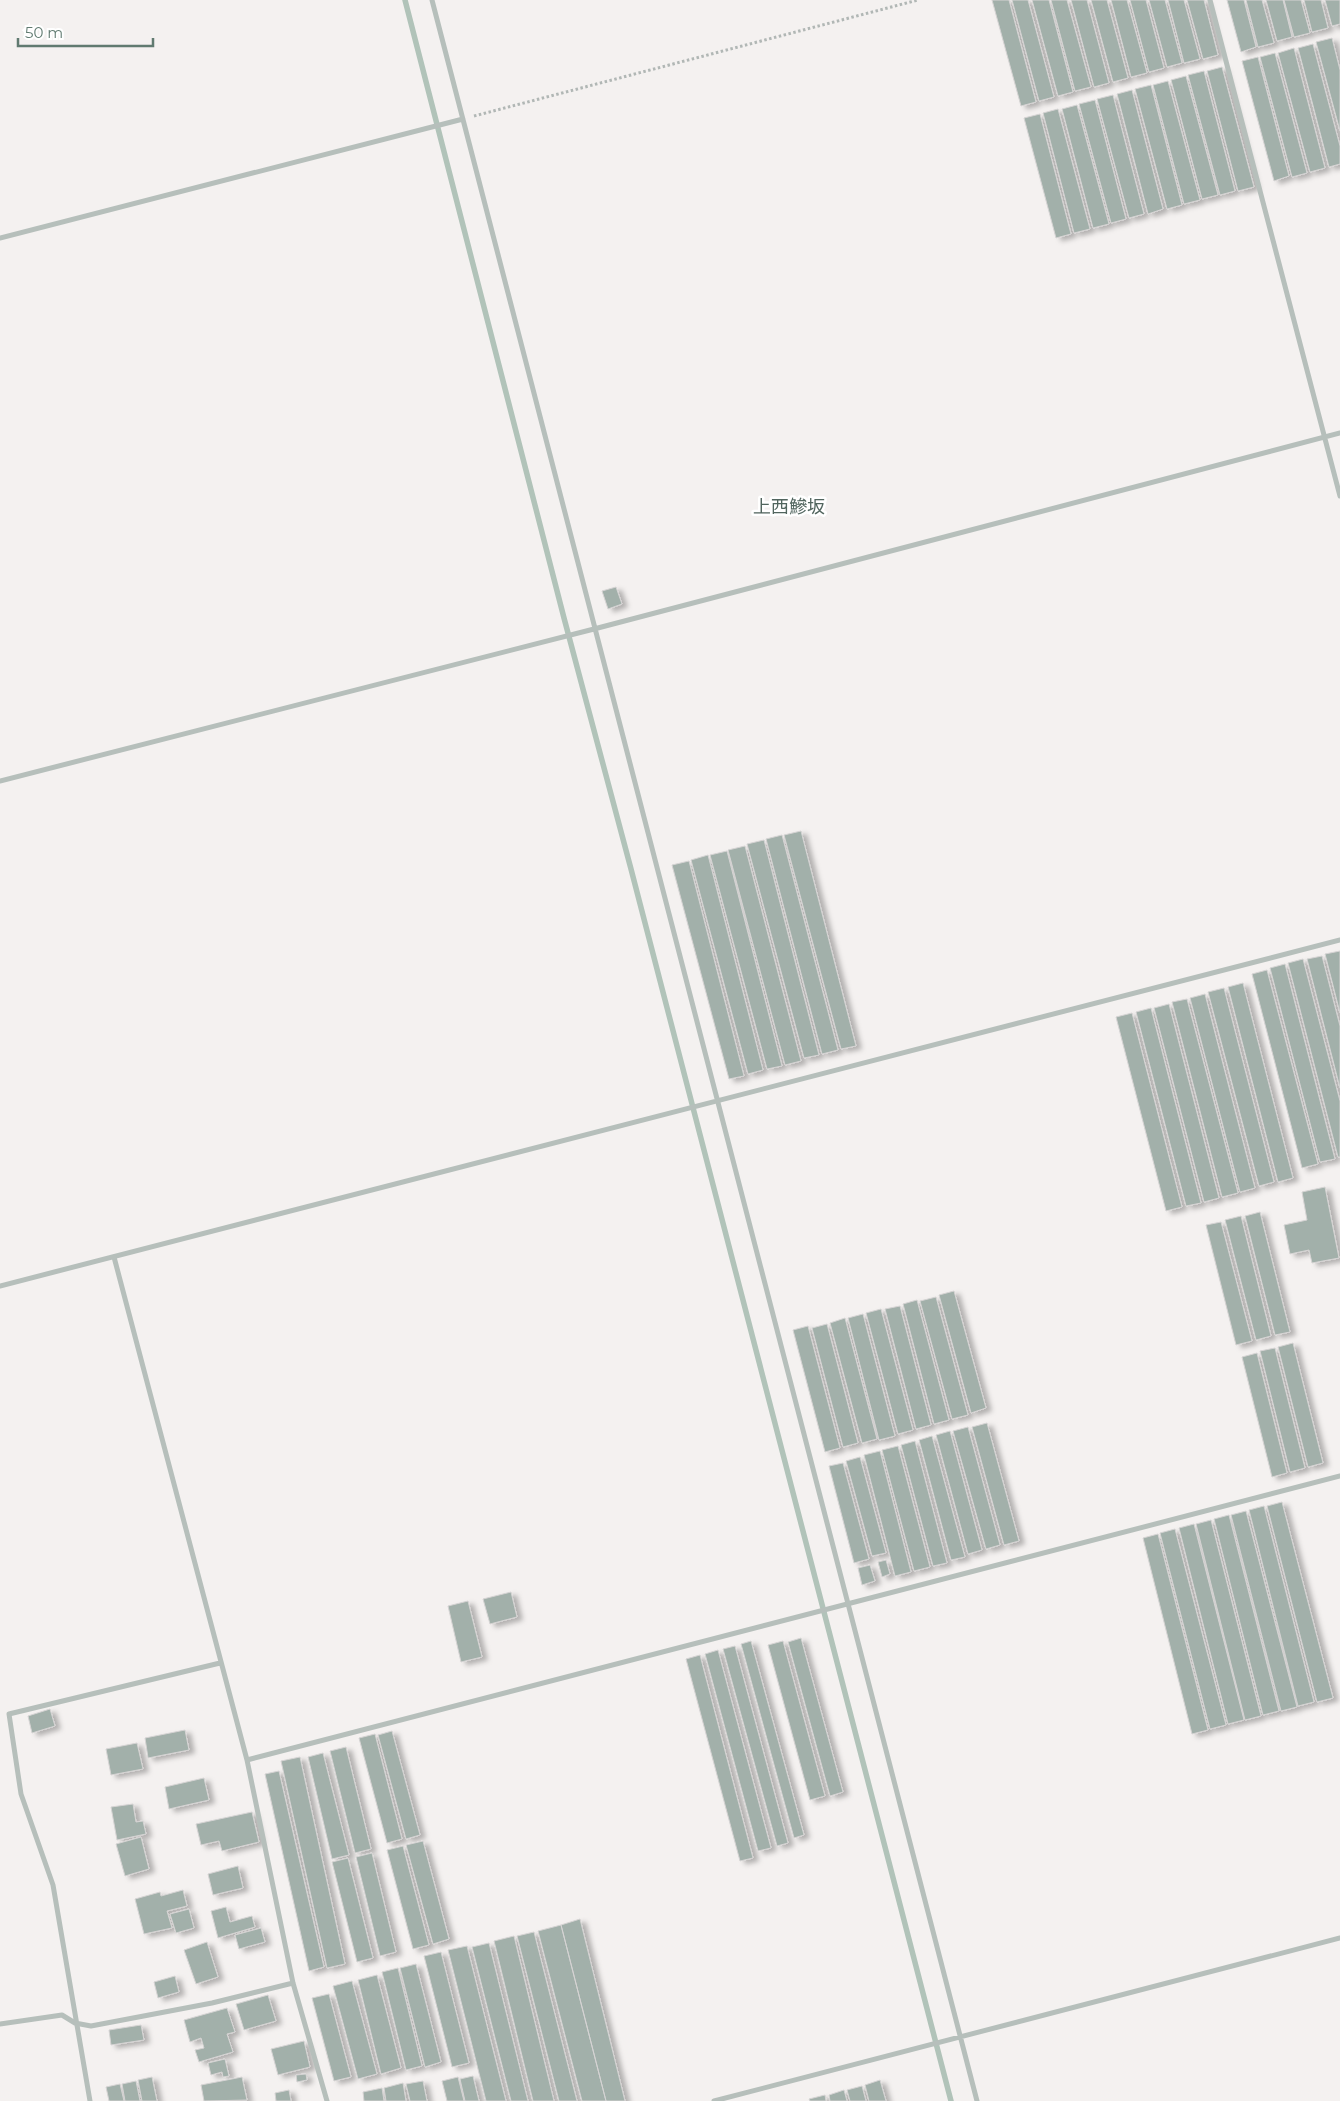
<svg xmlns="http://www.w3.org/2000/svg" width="1340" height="2101" viewBox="0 0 1340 2101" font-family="Montserrat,'Noto Sans JP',sans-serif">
<defs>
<filter id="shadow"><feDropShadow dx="5.5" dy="3" stdDeviation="2.5" flood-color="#0004"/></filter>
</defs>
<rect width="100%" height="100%" fill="#f4f1f0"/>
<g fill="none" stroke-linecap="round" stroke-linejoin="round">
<!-- stream -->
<path stroke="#b1c3b9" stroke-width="5.5" d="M405,0L564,618L631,869L951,2101"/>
</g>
<!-- building -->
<path fill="#a2b0aa" stroke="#d5d3d3" filter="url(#shadow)" d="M992,0H1009L1036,102L1021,106Z
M1012,0H1028L1054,97L1039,101Z
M1032,0H1049L1073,92L1058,96Z
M1051,0H1067L1091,87L1075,91Z
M1071,0H1087L1109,83L1094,87Z
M1091,0H1107L1128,78L1113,82Z
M1111,0H1127L1147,73L1131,77Z
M1130,0H1146L1164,68L1149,72Z
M1149,0H1165L1182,63L1167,67Z
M1168,0H1184L1200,59L1184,63Z
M1187,0H1204L1218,55L1203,59Z
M1227,0H1244L1256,47L1241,52Z
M1246,0H1262L1274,43L1258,47Z
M1266,0H1283L1292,37L1277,41Z
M1284,0H1301L1310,33L1294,37Z
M1304,0H1321L1328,28L1312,32Z
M1325,0H1340V24L1332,26Z
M1332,38L1340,70V131L1316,42Z
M1313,44L1340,146V164L1329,167L1298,48Z
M1294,48L1325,168L1310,172L1278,53Z
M1275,53L1307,173L1292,177L1260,57Z
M1258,57L1289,176L1274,181L1242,61Z
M1222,67L1254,187L1238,191L1207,71Z
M1204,71L1235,191L1220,195L1188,75Z
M1186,76L1218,195L1202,199L1171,80Z
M1168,81L1200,200L1184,204L1153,85Z
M1151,85L1182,205L1167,209L1135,89Z
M1132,90L1163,209L1148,214L1117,94Z
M1113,95L1144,214L1129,218L1097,99Z
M1095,100L1126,219L1111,223L1079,104Z
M1077,105L1109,224L1093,228L1062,109Z
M1058,109L1090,229L1074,233L1043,113Z
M1040,114L1071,234L1056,238L1024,118Z
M616,587L622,604L608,609L602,591Z
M801,831L856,1046L841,1049L784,835Z
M782,835L838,1050L822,1054L766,839Z
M764,840L819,1055L804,1058L747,844Z
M745,846L801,1061L785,1065L728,850Z
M727,851L782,1066L767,1069L710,855Z
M708,855L763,1070L748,1074L691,860Z
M689,861L744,1076L729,1079L672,865Z
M1340,951V1013L1325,954Z
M1322,956L1340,1026V1088L1307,959Z
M1303,959L1340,1101V1157H1338L1288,963Z
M1285,964L1335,1159L1320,1162L1270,968Z
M1267,970L1318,1164L1302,1168L1252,974Z
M1243,983L1293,1178L1278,1182L1228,987Z
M1224,988L1274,1182L1259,1186L1208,992Z
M1205,994L1255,1188L1240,1192L1190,998Z
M1187,999L1238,1193L1222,1197L1172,1002Z
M1169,1004L1219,1198L1204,1202L1154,1008Z
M1151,1008L1201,1203L1186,1206L1136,1012Z
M1132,1013L1182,1207L1166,1211L1116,1017Z
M1325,1187L1339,1258L1312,1263L1309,1250L1290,1254L1284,1225L1307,1220L1302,1192Z
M1260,1212L1290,1332L1275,1335L1245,1216Z
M1241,1216L1271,1336L1256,1340L1225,1220Z
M1221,1222L1252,1341L1236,1345L1206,1225Z
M954,1291L986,1408L971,1413L939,1295Z
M936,1297L968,1415L952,1419L920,1301Z
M917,1300L949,1420L934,1424L903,1304Z
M900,1306L931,1425L916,1429L885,1309Z
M881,1309L913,1430L898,1434L866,1313Z
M863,1314L895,1436L879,1440L848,1318Z
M845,1318L877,1439L862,1443L830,1323Z
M827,1324L858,1443L843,1447L812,1328Z
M808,1326L840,1448L825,1452L793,1330Z
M1293,1343L1323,1463L1308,1467L1278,1347Z
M1275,1348L1305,1468L1290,1472L1260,1351Z
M1257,1353L1287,1473L1272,1477L1242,1357Z
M987,1423L1019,1541L1004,1545L972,1427Z
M968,1427L1000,1545L986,1549L953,1431Z
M950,1431L982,1550L968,1554L936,1435Z
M932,1436L965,1557L951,1560L919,1440Z
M915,1441L947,1563L933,1566L901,1445Z
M898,1446L930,1567L914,1571L882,1450Z
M880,1451L911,1572L895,1576L864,1455Z
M860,1457L886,1553L872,1556L846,1461Z
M843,1463L869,1559L854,1563L829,1466Z
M1282,1502L1333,1698L1317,1702L1267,1506Z
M1264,1506L1314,1702L1298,1706L1249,1510Z
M1246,1511L1297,1707L1281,1711L1231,1515Z
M1229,1515L1279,1711L1263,1715L1214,1519Z
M1211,1520L1261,1716L1245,1720L1196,1524Z
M1194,1524L1244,1720L1228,1724L1179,1528Z
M1175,1529L1226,1725L1210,1729L1160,1533Z
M1158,1534L1208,1730L1192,1734L1143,1538Z
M886,1560L890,1574L882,1577L878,1562Z
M870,1565L875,1581L862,1585L858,1568Z
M511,1592L517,1617L490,1624L483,1599Z
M468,1601L482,1657L461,1662L448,1606Z
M801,1638L843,1792L830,1796L788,1642Z
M751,1641L804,1835L794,1838L741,1644Z
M783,1641L825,1796L810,1800L768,1645Z
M735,1646L788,1843L777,1846L723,1649Z
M718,1650L771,1848L758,1851L705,1654Z
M700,1655L753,1858L740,1861L686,1659Z
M50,1709L55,1726L32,1733L28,1716Z
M185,1730L189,1750L148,1758L145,1738Z
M392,1731L420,1835L406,1839L378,1735Z
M375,1734L402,1839L387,1843L359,1738Z
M137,1743L143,1769L111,1775L106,1749Z
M346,1747L371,1849L355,1853L330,1751Z
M323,1753L349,1855L332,1859L308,1757Z
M300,1757L345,1964L327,1968L281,1761Z
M279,1771L324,1967L309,1971L265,1774Z
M204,1778L209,1800L169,1809L165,1787Z
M133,1804L136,1822L143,1821L146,1834L117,1840L111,1807Z
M252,1812L259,1842L222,1851L219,1841L201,1845L196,1824Z
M141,1837L149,1869L125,1876L116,1844Z
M423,1841L449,1939L433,1944L406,1845Z
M403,1846L429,1945L413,1949L387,1850Z
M372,1853L396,1952L380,1956L356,1857Z
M348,1858L373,1958L357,1962L332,1862Z
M238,1866L243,1888L213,1895L208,1874Z
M183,1890L187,1906L167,1911L172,1928L144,1934L135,1899L160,1892L161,1896Z
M226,1907L230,1922L252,1916L255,1927L218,1938L211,1911Z
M189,1909L194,1928L176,1933L170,1914Z
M580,1919L625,2101H606L561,1925Z
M561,1925L606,2101H582L538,1931Z
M261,1928L265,1942L239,1949L235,1935Z
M534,1932L577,2101H559L517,1936Z
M514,1936L554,2101H533L494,1941Z
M207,1942L218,1977L196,1984L184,1950Z
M489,1943L528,2101H511L472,1947Z
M467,1946L506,2101H486L448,1950Z
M441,1952L469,2063L452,2067L424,1956Z
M416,1964L441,2062L425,2067L400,1968Z
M398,1968L422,2066L406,2070L382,1972Z
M377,1975L401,2068L381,2074L358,1980Z
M175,1976L179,1992L158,1998L154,1982Z
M352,1981L377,2074L358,2079L333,1986Z
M329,1994L351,2077L334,2081L312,1998Z
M268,1995L276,2021L244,2030L236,2004Z
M227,2008L235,2032L227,2034L233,2052L199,2062L195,2050L204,2048L201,2038L190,2042L184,2020Z
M141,2025L144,2040L111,2045L109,2030Z
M304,2041L310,2067L278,2075L271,2049Z
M225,2059L229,2076L223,2077L222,2072L211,2075L208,2063Z
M306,2074L307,2080L297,2082L296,2075Z
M473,2076L479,2101H465L460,2079Z
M152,2077L157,2101H142L138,2080Z
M242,2077L247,2100L204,2101L201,2085Z
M458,2077L464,2101H447L442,2081Z
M880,2080L886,2101H869L865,2085Z
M136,2081L140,2101H125L122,2084Z
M423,2081L427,2101H410L406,2084Z
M403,2083L406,2101H386L384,2088Z
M120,2084L124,2101H109L106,2087Z
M862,2086L866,2101H850L847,2090Z
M382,2088L384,2101H364L363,2092Z
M289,2090L291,2101H276L275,2093Z
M844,2090L847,2101H830L829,2095Z
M825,2095L826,2101H810L809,2099Z"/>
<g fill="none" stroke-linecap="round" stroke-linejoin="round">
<!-- path -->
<path stroke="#b1b7b5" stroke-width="3" stroke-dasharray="2.5 2.5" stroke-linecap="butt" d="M474,116L918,0"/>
<!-- minor -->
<path stroke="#b6bfbb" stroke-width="5" d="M432,0L977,2101
M1210,0L1340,496
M0,238L463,119
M0,781L594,629L1340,433
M114,1257L247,1760L293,1983L327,2101
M0,1286L1340,940
M247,1760L1340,1476
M0,2024L62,2015L75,2023L91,2026L212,2003L293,1983
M90,2101L53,1885L21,1794L9,1714L220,1663
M714,2101L1340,1938"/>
</g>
<g text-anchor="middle" stroke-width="5" stroke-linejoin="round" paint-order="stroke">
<!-- quarter labels -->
<g font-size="18" fill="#51655e" stroke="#fff">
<text x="789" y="513">上西鰺坂</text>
</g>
</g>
<!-- scale -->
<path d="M18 38v8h135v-8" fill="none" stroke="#607a70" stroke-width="2.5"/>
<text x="25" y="38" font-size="15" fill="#607a70" stroke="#ffffff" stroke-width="4" paint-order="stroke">50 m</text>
</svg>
